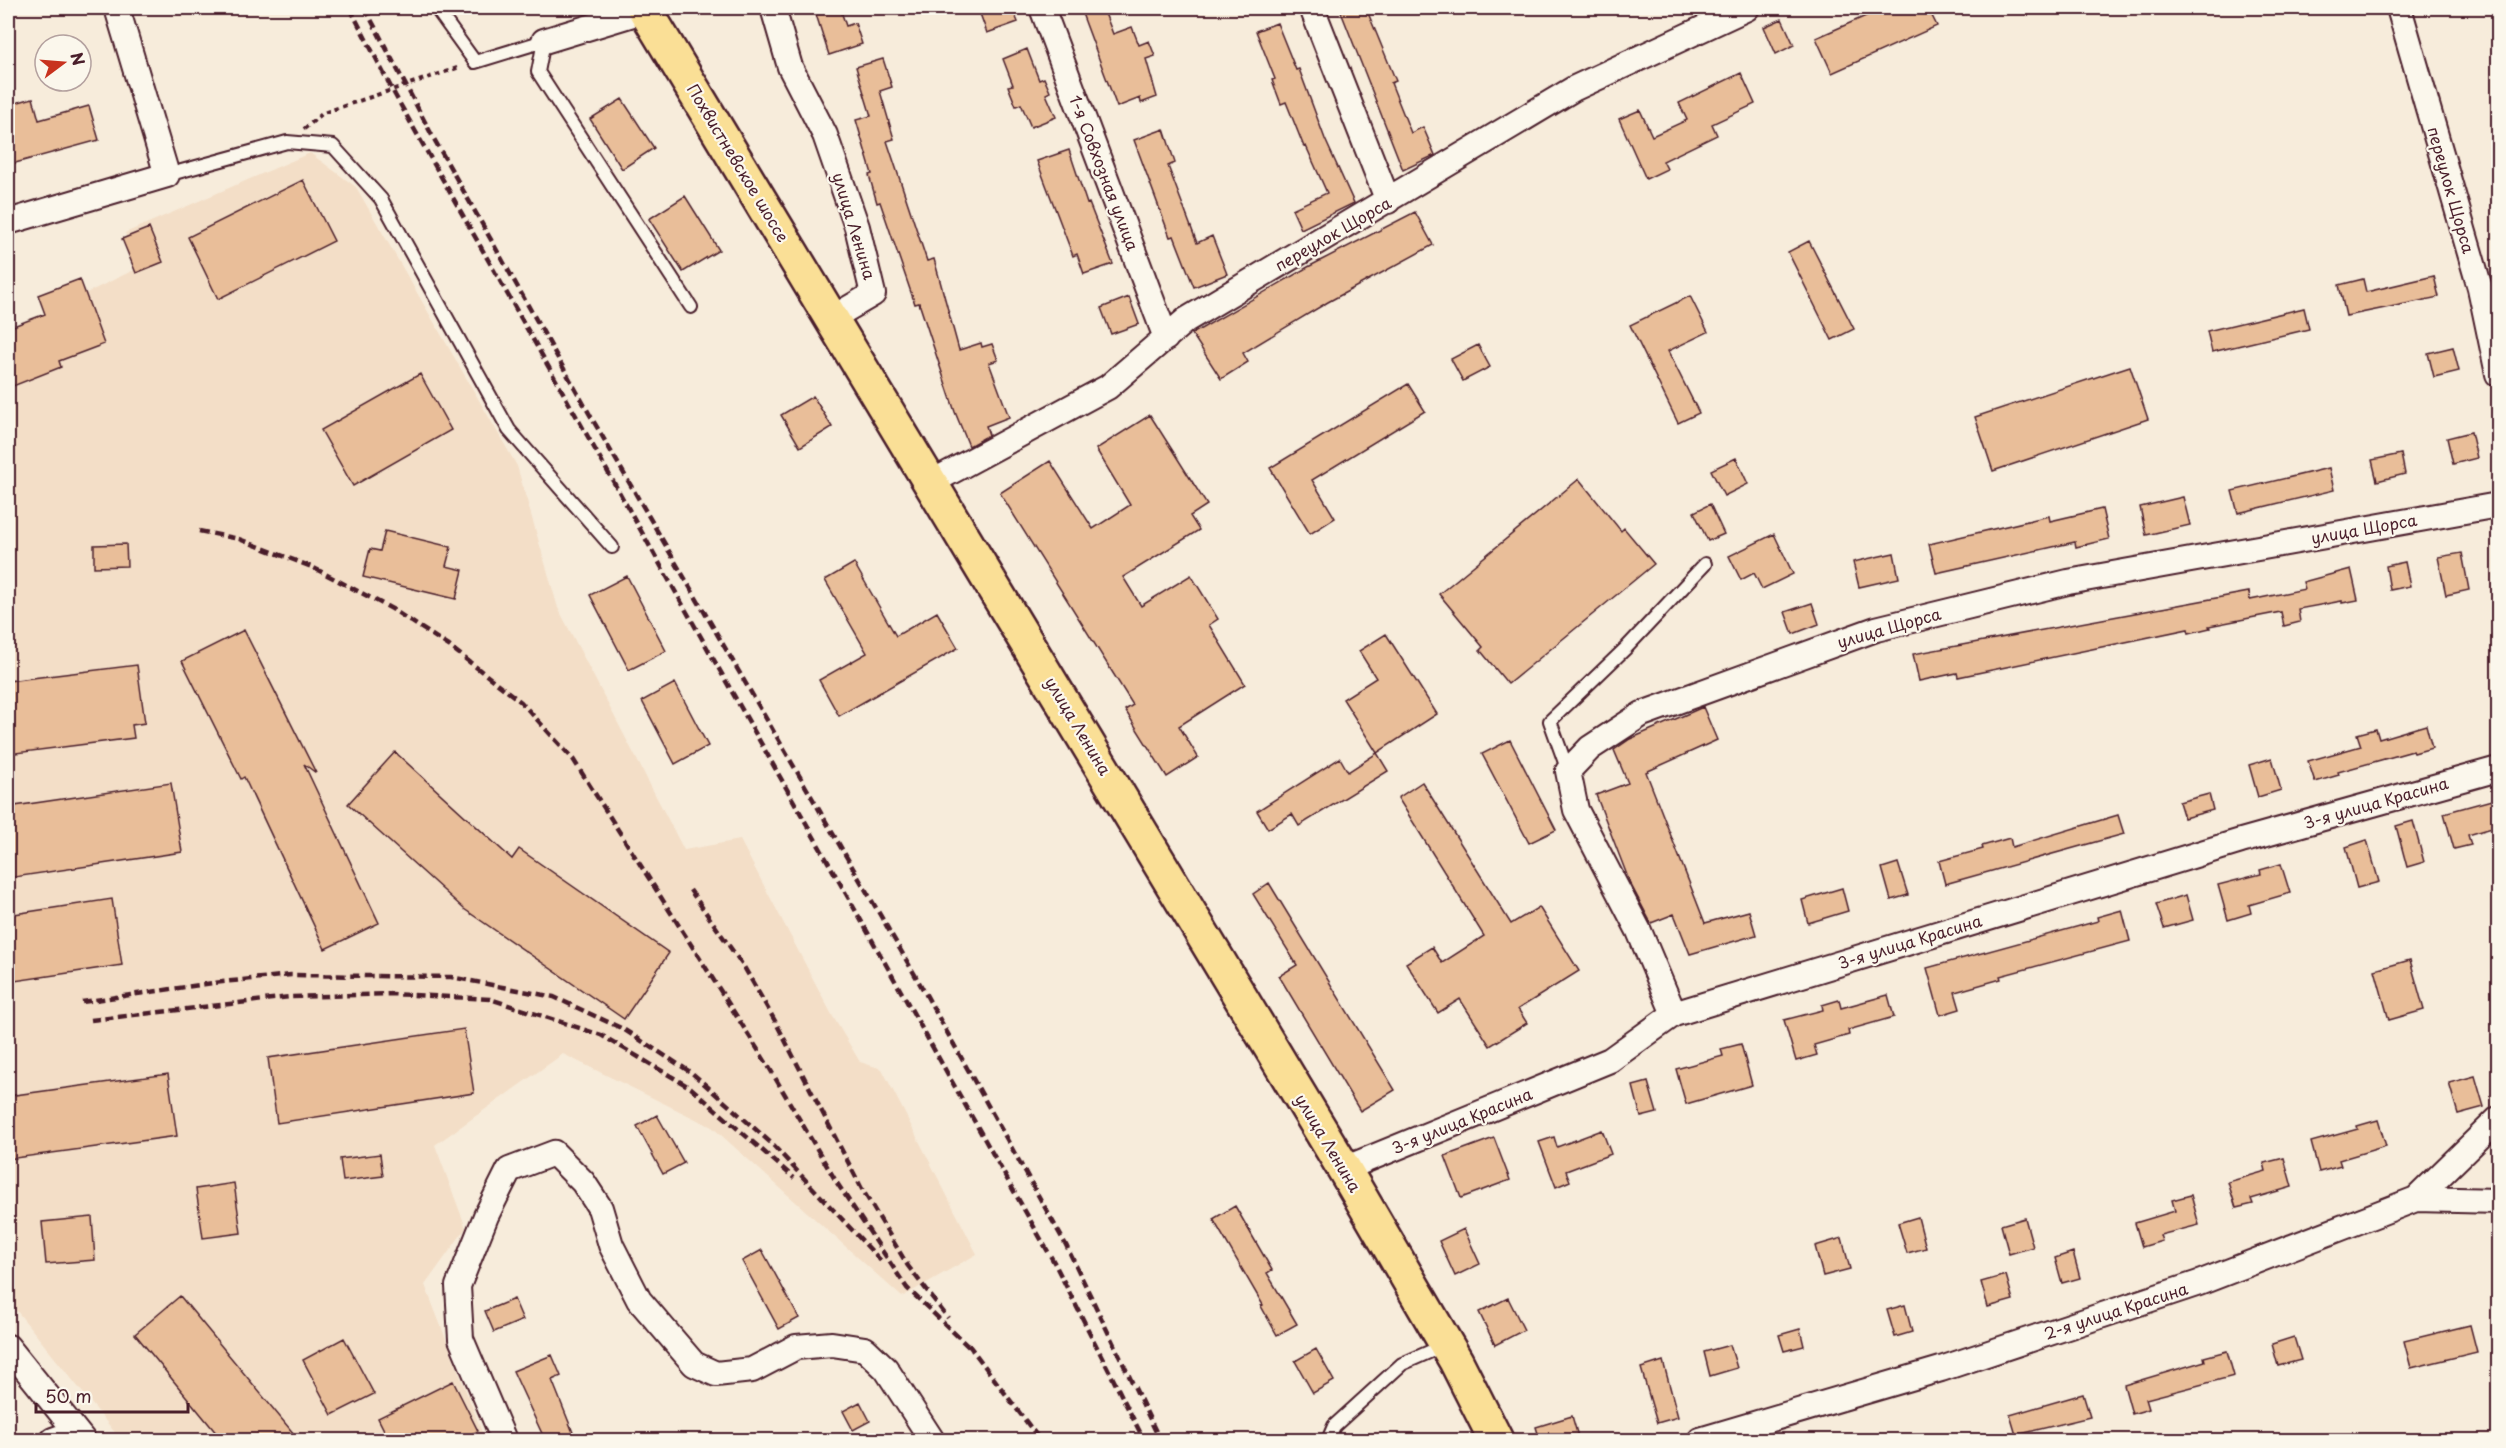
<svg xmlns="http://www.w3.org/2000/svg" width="2506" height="1448" viewBox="0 0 2506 1448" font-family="'Playpen Sans',sans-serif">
<rect width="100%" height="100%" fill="#f7ecdb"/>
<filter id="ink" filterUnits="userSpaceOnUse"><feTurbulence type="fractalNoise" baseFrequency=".0167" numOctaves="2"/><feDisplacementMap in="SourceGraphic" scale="12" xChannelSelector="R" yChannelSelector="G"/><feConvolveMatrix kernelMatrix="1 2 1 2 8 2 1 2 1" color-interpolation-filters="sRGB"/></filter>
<g filter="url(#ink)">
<!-- built -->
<path fill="#f3dec7" d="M310,153L356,187L517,466L558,608L684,850L740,840L832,1015L860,1062L882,1069L977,1254L902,1297L712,1127L563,1054L435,1145L466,1228L425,1285L485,1440H121L8,1300V328L41,315L138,268L125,233Z"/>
<!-- building -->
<path fill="#e9be99" stroke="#4a1f2b" stroke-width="1.5" d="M814,8H840L846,26L855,23L862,44L829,55Z
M978,8H1012L1018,22L987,33Z
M1080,8H1103L1113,34L1132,27L1139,45L1149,41L1155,56L1146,59L1157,97L1141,103L1140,98L1117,107Z
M1352,8H1366L1396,81L1391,83L1411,133L1423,127L1435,155L1403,170L1341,12Z
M1884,8H1928L1937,26L1832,73L1816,38Z
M1782,19L1794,45L1776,54L1764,27Z
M1277,23L1296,70L1299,69L1325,139L1354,203L1301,229L1292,209L1327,193L1306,146L1304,147L1286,102L1281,104L1272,80L1275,79L1256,31Z
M1027,49L1039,80L1044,78L1050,92L1046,94L1056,117L1031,127L1021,104L1016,106L1008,86L1013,85L1003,59Z
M883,59L892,87L880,91L894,139L887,141L927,261L934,259L959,350L981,343L982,347L992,344L998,360L989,363L1009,417L986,426L989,435L969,446L955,412L919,303L915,304L880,202L877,203L869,175L872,174L856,120L871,116L856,67Z
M1741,73L1755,104L1712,124L1717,135L1663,161L1667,169L1646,179L1619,119L1640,110L1652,136L1687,120L1679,103Z
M33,98L39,120L89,106L99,140L8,165V105Z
M622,99L654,148L622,169L590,119Z
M1164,129L1175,163L1168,166L1197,243L1212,236L1227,274L1194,287L1174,236L1170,237L1134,140Z
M1069,150L1087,204L1089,203L1113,264L1084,274L1077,254L1073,256L1037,161Z
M303,180L334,241L218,299L188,237Z
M685,196L719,250L683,272L649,219Z
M1415,212L1433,245L1328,302L1243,353L1248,362L1221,379L1192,334L1308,267Z
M149,228L163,262L136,273L122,239Z
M1809,241L1854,329L1832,340L1788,252Z
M2434,276L2439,297L2346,316L2339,285L2363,279L2366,292Z
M80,279L104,344L59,361L61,367L8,388V328L45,314L38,295Z
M1690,296L1708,332L1668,351L1699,413L1678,423L1630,325Z
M1129,297L1139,324L1111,334L1101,308Z
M2304,308L2309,329L2212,352L2207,331Z
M1478,345L1490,367L1463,381L1451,359Z
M2453,347L2459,371L2434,377L2428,353Z
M2130,366L2148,419L1993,471L1975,417Z
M420,374L451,430L353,486L321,430Z
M1408,384L1425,411L1312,480L1335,518L1310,534L1270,468Z
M813,396L832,427L800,447L781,415Z
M1150,415L1207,505L1190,516L1199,530L1123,577L1141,606L1191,575L1218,619L1209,625L1245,684L1179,726L1198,757L1167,777L1125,710L1133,705L1000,493L1050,461L1093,529L1130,505L1096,449Z
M2471,432L2477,458L2453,464L2447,438Z
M2401,454L2405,474L2377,481L2372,460Z
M1736,458L1748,484L1724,496L1711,470Z
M2329,468L2334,490L2238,513L2232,491Z
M1579,479L1621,531L1624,528L1654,564L1508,684L1480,650L1483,647L1439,594Z
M2183,497L2190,525L2146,535L2140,507Z
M1710,504L1724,534L1708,541L1694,512Z
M2102,509L2109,539L2076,547L2075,542L1936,573L1929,544L2049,516L2050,521Z
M385,531L451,547L446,566L463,570L456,599L363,577L370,549L380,551Z
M1774,534L1793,574L1762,589L1754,573L1741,580L1729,556Z
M126,544L127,566L94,567V545Z
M1894,553L1899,578L1859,587L1853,562Z
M2462,553L2469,590L2446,595L2438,557Z
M2405,562L2410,586L2390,590L2386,566Z
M854,563L896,636L937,612L958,648L839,716L819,680L867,653L825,580Z
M2351,569L2358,600L2342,603V601L2298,609L2300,622L2284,626L2281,612L2209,626L2210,628L2189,633L2188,629L1958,677L1957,673L1919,681L1913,654L2249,592L2250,600L2305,589L2303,582Z
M627,576L666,651L629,670L590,595Z
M1812,603L1819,624L1793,634L1785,612Z
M244,630L316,773L304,764L379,923L325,949L244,777L241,779L182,661Z
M1386,634L1437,714L1377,753L1343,699L1376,678L1359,651Z
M137,665L145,723L132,725L134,738L8,754V681Z
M675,683L708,746L675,764L642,701Z
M1703,707L1717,740L1646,772L1705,923L1749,911L1756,935L1690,954L1674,914L1651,923L1630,883L1596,795L1628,783L1614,750L1630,739Z
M2426,725L2432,748L2414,753L2413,751L2338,772L2339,775L2315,782L2308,761L2361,746L2357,734L2376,729L2379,739Z
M1510,740L1556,830L1529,843L1482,754Z
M395,752L512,859L519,849L669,953L624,1019L464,909L348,804Z
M1377,753L1388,771L1299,826L1292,814L1268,829L1257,811L1340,758L1348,772Z
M2272,758L2281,790L2258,797L2249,765Z
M1422,782L1511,924L1539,907L1579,971L1518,1009L1527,1023L1490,1046L1460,999L1438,1013L1406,963L1432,947L1442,963L1484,936L1398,798Z
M171,783L182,852L8,878V807Z
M2209,794L2213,810L2184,818L2179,802Z
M2499,798V826L2468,835L2471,845L2454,849L2444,813Z
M2118,815L2124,834L1945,884L1939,861L1983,849L1982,846L2010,838L2012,847Z
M2413,821L2424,862L2407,867L2396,826Z
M2367,840L2379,882L2357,888L2346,847Z
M1898,863L1908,895L1891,900L1882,868Z
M2281,864L2290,893L2249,905L2251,913L2228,920L2218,885L2261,874L2260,870Z
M1269,883L1395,1090L1360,1111L1279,976L1297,965L1253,894Z
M1842,888L1848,911L1808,923L1802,900Z
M2186,895L2193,920L2164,928L2156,904Z
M112,899L122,965L8,982V915Z
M2122,910L2130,941L2000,976L2001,979L1955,992L1960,1009L1940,1015L1927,968L2098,921L2097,917Z
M2410,960L2424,1010L2389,1020L2375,970Z
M1888,995L1894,1017L1848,1030L1849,1035L1814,1045L1817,1055L1796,1061L1784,1020L1823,1010L1822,1005L1839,1000L1841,1008Z
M464,1029L474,1093L277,1123L268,1058Z
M1741,1044L1752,1085L1686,1104L1676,1069L1723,1056L1721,1049Z
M168,1074L177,1136L8,1159V1096Z
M2475,1076L2484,1107L2458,1114L2449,1083Z
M1648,1082L1657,1113L1641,1117L1633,1086Z
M657,1115L684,1163L663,1174L637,1126Z
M2378,1120L2386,1146L2339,1160L2341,1166L2319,1172L2311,1142L2358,1129L2357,1126Z
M1602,1130L1611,1154L1566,1171L1570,1181L1556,1187L1539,1142L1554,1137L1557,1147Z
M1494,1138L1510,1180L1461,1198L1445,1156Z
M380,1154L383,1176L343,1181L340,1159Z
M2284,1158L2292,1187L2251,1199L2253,1204L2236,1208L2228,1182L2266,1171L2264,1163Z
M234,1183L241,1233L203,1238L196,1189Z
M2191,1195L2199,1225L2160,1235L2162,1241L2142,1247L2135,1223L2175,1211L2172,1200Z
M1235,1206L1272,1270L1267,1273L1297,1324L1277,1335L1261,1306L1263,1305L1213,1219Z
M92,1217L95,1260L46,1264L42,1222Z
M1918,1217L1926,1248L1907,1253L1898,1223Z
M2025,1218L2033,1247L2009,1254L2001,1225Z
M1464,1229L1480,1264L1455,1276L1439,1241Z
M1842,1238L1850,1269L1823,1276L1815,1246Z
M762,1250L799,1318L779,1329L742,1261Z
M2073,1252L2080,1278L2062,1283L2055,1258Z
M2006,1275L2013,1300L1988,1307L1981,1282Z
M180,1296L299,1440H222L135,1334Z
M1508,1298L1524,1330L1495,1345L1479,1312Z
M514,1299L523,1320L494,1332L485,1311Z
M1905,1305L1912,1332L1895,1337L1887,1310Z
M2470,1325L2477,1352L2411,1368L2404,1341Z
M1800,1329L1804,1346L1784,1351L1779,1335Z
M2294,1337L2301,1360L2278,1366L2272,1344Z
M344,1338L374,1394L332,1415L303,1360Z
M1730,1345L1737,1368L1710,1376L1704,1352Z
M1316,1349L1334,1381L1313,1393L1295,1361Z
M2227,1351L2234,1376L2146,1399L2149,1409L2132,1414L2124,1385L2205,1361L2204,1357Z
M552,1355L561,1376L552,1380L576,1440H545L513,1371Z
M1663,1361L1678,1417L1657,1423L1641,1368Z
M453,1381L478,1431L459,1440H389L378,1418Z
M2083,1394L2090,1417L2016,1435L2010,1415Z
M860,1402L870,1421L853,1430L843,1411Z
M1572,1416L1579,1440H1540L1536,1427Z"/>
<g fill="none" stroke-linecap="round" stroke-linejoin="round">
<defs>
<path id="lane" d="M436,8L475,62L544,41L538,72L691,307
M167,175L287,142L333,146L381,199L509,430L612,547
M1568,771L1550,721L1626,648L1705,564
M1328,1440L1334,1426L1402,1364L1445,1345"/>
<path id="street" d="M773,8L790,67L825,135L857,227L873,294L832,318
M1042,8L1166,338
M1312,8L1388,201
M2399,8L2480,288L2498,374
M544,41L646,10
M8,222L167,175L117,8
M932,482L1108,387L1186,320L1575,88L1747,8
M1674,1014L1639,931L1576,810L1568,771L1590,748L1642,714L1876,629L2068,582L2498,505
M1344,1169L1610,1060L1674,1014L2241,841L2498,769
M2416,1199L2498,1201
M8,1347L83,1440
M53,1440L75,1432
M504,1440L461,1339L458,1286L486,1216L509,1170L554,1153L583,1182L600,1208L611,1245L639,1300L694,1364L716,1374L752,1370L796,1347L832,1344L865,1349L886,1369L932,1440
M1700,1440L1941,1369L2199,1283L2416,1199L2498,1119"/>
<path id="primary" d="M644,8L1344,1169L1456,1361L1496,1440"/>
</defs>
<!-- lane casing -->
<use href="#lane" stroke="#4a1f2b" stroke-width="16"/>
<!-- street casing -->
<use href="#street" stroke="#4a1f2b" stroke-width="28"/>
<!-- primary casing -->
<use href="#primary" stroke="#4a1f2b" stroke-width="38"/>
<!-- path -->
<path stroke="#4a1f2b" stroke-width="4" stroke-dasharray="4.5 4.5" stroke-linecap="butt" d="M304,129L323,113L460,67"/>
<!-- lane -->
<use href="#lane" stroke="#fbf7ec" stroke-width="12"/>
<!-- street -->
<use href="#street" stroke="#fbf7ec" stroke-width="24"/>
<!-- primary -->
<use href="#primary" stroke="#fadf96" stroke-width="33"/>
<!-- rail -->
<path stroke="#4a1f2b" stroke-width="4.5" stroke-dasharray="9 4.5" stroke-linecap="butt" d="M350,8L395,95L1055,1264L1144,1440
M365,8L434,139L594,422L915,975L1066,1245L1160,1440
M199,531L239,539L312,567L392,609L449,646L521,702L573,759L767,1064L837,1183L907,1288L973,1351
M690,890L744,967L775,1021L862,1189L908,1266L948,1318
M82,1002L213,983L291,975L451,977L554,997L623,1029L692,1073L771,1143L882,1262
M91,1020L290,997L392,994L490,999L601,1035L691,1088L794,1178
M968,1344L1040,1440"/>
</g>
</g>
<g text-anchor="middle" stroke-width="4.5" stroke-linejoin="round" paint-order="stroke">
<!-- street labels -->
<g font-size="16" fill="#4a1f2b" stroke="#fbf7ec">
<text transform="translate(738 163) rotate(59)" y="6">Похвистневское шоссе</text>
<text transform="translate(1104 173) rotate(69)" y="6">1-я Совхозная улица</text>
<text transform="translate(2451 190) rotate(74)" y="6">переулок Щорса</text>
<text transform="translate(854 226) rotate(73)" y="6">улица Ленина</text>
<text transform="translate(1333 234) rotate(-30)" y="6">переулок Щорса</text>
<text transform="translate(2364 529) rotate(-10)" y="6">улица Щорса</text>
<text transform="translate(1889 628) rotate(-16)" y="6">улица Щорса</text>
<text transform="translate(1078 726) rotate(59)" y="6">улица Ленина</text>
<text transform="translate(2376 803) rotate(-16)" y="6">3-я улица Красина</text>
<text transform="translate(1910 942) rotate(-17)" y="6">3-я улица Красина</text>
<text transform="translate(1462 1121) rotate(-22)" y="6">3-я улица Красина</text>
<text transform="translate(1328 1143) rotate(59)" y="6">улица Ленина</text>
<text transform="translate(2116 1311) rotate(-18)" y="6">2-я улица Красина</text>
</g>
</g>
<!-- margin -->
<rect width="2506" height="1448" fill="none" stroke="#fbf7ec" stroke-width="30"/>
<rect x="15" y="15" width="2476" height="1418" fill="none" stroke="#4a1f2b" stroke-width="2" filter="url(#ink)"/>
<!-- north arrow -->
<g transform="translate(63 63) rotate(74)"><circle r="28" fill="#fbf7ec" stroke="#b4a19f" stroke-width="1.5"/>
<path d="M0-4.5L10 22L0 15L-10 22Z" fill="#c8321e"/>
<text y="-9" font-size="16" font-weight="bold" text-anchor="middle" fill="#4a1f2b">N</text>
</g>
<!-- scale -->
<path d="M36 1403v9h152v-9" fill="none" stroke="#4a1f2b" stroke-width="3"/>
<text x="45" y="1403" font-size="18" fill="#4a1f2b" stroke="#fbf7ec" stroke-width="4.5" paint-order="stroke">50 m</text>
</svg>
